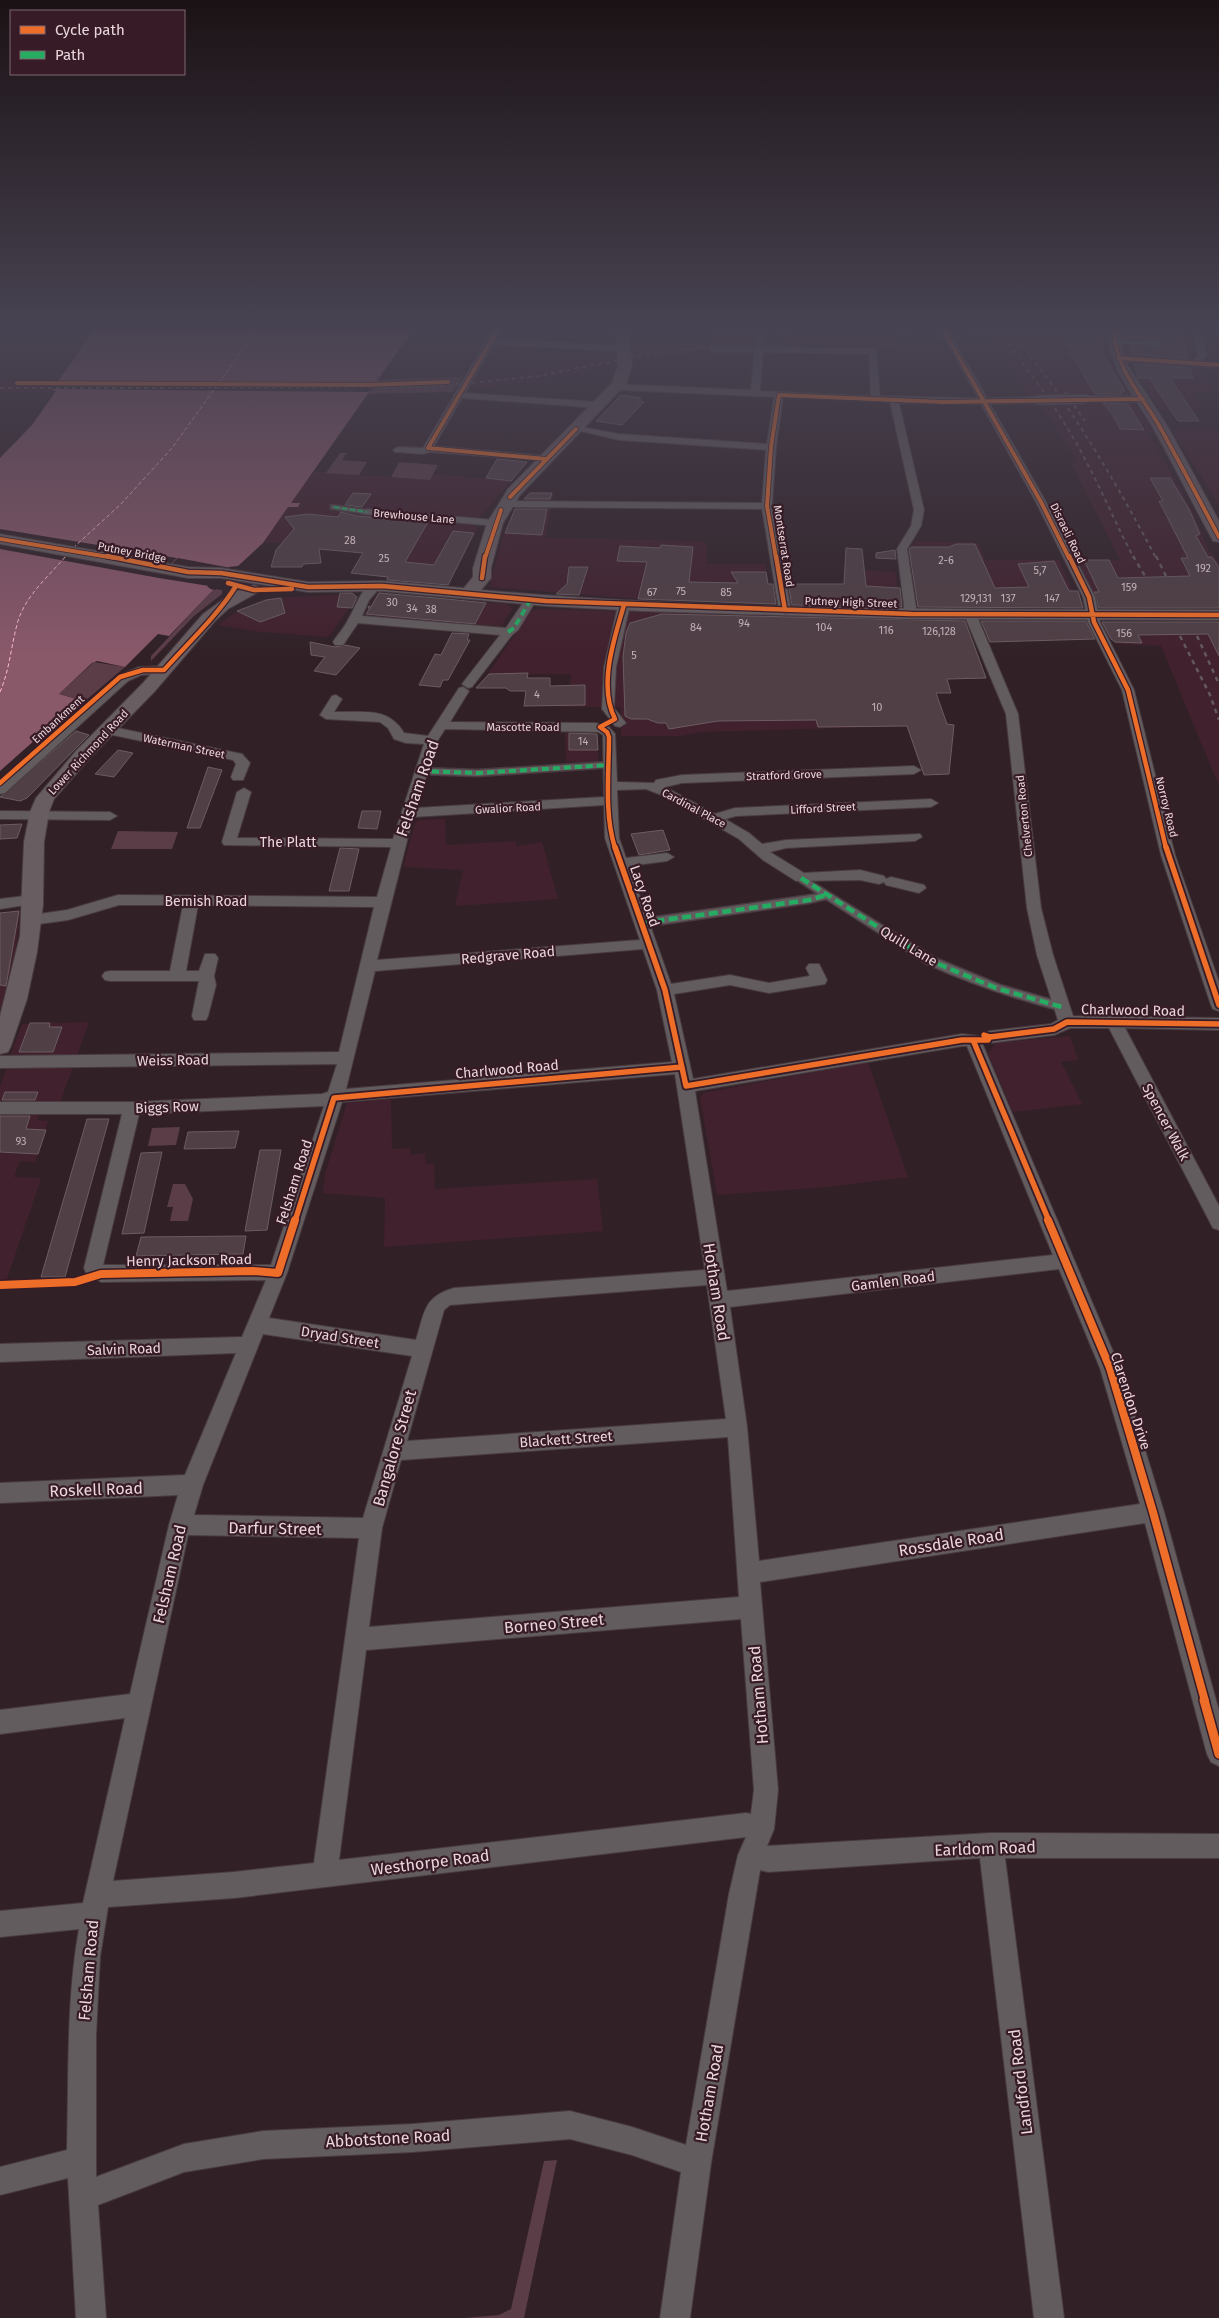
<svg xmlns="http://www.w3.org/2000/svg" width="1219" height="2318" viewBox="0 0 1219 2318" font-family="'Fira Sans',sans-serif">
<rect width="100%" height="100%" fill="#312127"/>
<!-- built -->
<path fill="#41212d" d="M891,331H909L911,335L924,337L770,339L772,334L893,336Z
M989,331H1105L1110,357L1129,396L1125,397L1128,403H1134L1154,432H1148L1192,510L1209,550L1219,564V603L1099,606L1078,560H1120L1071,463L1078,462L1041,405L1035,398H1030L990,339Z
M1123,331H1185L1193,360L1130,356L1128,354Z
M713,333L757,334L752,348L691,350V353L633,362L632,351L688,343H712Z
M899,342L900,349L769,347V343Z
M611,355L612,366L596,370L536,381L472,389L478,377L525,371Z
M1131,364L1196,367L1214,392H1192L1203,409H1197L1198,410H1160Z
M0,380H8L59,381L50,393L0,392Z
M1172,430L1219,431V505Z
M313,471L429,480L433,474L511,481L479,519L476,532L453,576L444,580L351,573L362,553L334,551L319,544L284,540L282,543H263L288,507H298L300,504L290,503Z
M529,492L554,493L545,538L703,541L706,543L707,564H765L772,601L637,599L489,587L502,539L514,509Z
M916,541L978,543L986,560H1059L1079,605L1076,607L995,609L919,607L911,572L916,573L913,547Z
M844,569L895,572L900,605L789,604V584H844Z
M355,594L357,596L331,634L327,637L252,631L218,625L236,612L272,598Z
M377,594L506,604L513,608L501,626L369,618L366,613Z
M540,609L961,621L964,622L986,678L947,679L951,693H936L947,724L954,725L949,774L924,775L907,726L701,732L680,736H621V707H563V704L569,703L571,674H488L531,611Z
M1105,624L1219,625V786L1161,646L1116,644Z
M565,733L598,734V762H566Z
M445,819L446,845L516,841L517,846L542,842L558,899L455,906L463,870L403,867L415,823L418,820Z
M17,911L20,912L10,1000L0,1025V913Z
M89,1022L56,1114L40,1113L37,1120L48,1121L35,1162L20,1161L14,1177L41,1178L6,1282H0V1087L12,1051L22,1024Z
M1070,1036L1078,1060L1061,1062L1082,1104L1013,1112L988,1053L996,1043Z
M868,1062L908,1177L827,1187L717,1195L700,1098L703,1093Z
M391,1099L392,1149L410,1148L411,1155L425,1153L426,1164L434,1163L435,1189L597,1179L603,1231L384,1247L385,1198L323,1193L325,1174L347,1103Z"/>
<!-- green -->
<path fill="#5b3d48" d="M462,377L453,392L366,394L376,380Z
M340,453H347L342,460L367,462L359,475L326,473Z
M399,462L438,465L430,480L391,477Z
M214,589L222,590V594L194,616L151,661V656Z
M94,662L125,667L85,701L59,694Z
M118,831L178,832L172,849H111Z
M180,1127L176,1145L148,1146L152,1128Z
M173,1184H185L193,1199L188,1221H170L173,1207H167Z
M557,2160L524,2318H464L499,2315L511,2309L544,2161Z"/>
<!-- water -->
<path fill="#895869" d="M93,331H412L291,503H300L298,507H288L263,543L238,566L229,567L207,587L214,589L169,636L158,634L125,667L97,661L92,663L59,694L80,700L0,771V458L32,425L56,391L52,390Z"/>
<!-- pier -->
<path fill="#312127" d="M55,382L374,384L373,386H376L368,392L50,389Z
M0,529L177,558L156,577L178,558L231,568L240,567L231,569L212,586L216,590L210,589L209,586L159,578L0,549Z"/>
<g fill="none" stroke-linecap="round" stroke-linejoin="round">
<!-- ferry -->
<path stroke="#febad1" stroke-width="1" stroke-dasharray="4 2.5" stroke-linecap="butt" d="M73,548L121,504L172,448L256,331
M0,692C10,669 11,645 18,621C26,595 49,576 66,556"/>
</g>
<!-- building -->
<path fill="#503f45" stroke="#6b5d62" d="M1077,331H1101L1104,357L1125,391H1120L1122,394H1096L1091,388L1060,334L1078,333Z
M1127,331L1181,332L1187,359L1132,354L1130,346L1161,348L1166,343L1161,340L1129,339Z
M1134,364L1190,368L1193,378H1170L1199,421H1178L1149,378H1138Z
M621,395L641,398L638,401L644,402L622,425L596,421Z
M1103,403L1128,404L1144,430L1120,429L1113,415Z
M497,459L527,462L511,481L486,478Z
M1150,478H1170L1189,509L1200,534L1196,536L1208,557H1212L1219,567V608H1099L1094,592H1099L1084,560H1109L1118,578L1190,576L1181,558H1188L1159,501H1163Z
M353,493L371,494L362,507L345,505Z
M530,493H552L550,499H524Z
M515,509H547L542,535L505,533Z
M341,512L357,516L428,522L405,562L434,565L453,531L474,533L448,585L387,580L388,577L351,573L363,553L319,549L321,563L303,564L302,567H271L276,550L294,529L285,517L307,514L338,517Z
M956,544H975L995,588L1029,587L1018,564L1054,561L1069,591H1078L1083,608L918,607L909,549L911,547H949Z
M661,545L693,547L689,582L738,583L731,572H766L768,584H773L776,604L638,599L647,562L617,561L620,546L660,548Z
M846,548L862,549L866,586L900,588L902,607L792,605L788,584H844Z
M895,550L896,559L876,558V553Z
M569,567H588L579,595L556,594L567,584Z
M340,593H352L357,597L352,608L337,607Z
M379,593L447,599L486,603L475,624L366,614L370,608H368L369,606L371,607Z
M281,598L285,613L260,622L237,611L266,600Z
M662,614L965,621L986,678L947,679L951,693H936L947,724L954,725L949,774L924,775L907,726L818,727L816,720L718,721L669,729L666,723H658L647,719H631L625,716L623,657L626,633L630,623Z
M981,621H1086L1095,639L990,642Z
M1102,622H1219V656L1208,634L1138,635L1142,643L1115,642L1111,639Z
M452,633L469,634L467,640H470L448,680H443L440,687L419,685L435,654L441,655Z
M310,642L335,647L345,645L360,648L336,675L314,671L325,657L311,655Z
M528,673L527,678H550V686L585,685V705L524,706L526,691H510L506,688H476L489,674Z
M76,731L89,735L27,798L20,801L0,797Z
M569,733L597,734L598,750H569Z
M118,750L133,753L114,777L95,774Z
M208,767L222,770L200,828H187Z
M362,811H381L377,829L358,828Z
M22,824L17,838L0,839V825Z
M663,830L670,850L639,855L631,834Z
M340,848L359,849L349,891H329Z
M19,911L6,986L0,985V913Z
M30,1023H50L49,1027H62L53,1052H19Z
M5,1092H38L35,1100H2Z
M0,1116H30L26,1129L46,1130L38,1154L0,1152Z
M87,1119H109L65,1277H41Z
M239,1131L235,1148L184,1149L188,1132Z
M260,1150H281L267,1230L245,1231Z
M162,1152L144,1233L122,1234L141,1153Z
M246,1236L243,1254L136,1256L141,1237Z"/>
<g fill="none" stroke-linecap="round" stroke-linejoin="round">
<defs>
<path id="pedestrian" d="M1115,340L1161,342L1164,344L1161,346L1113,343Z
M331,505L367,510L371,512L367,514L334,509H331Z
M610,762L613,763V767L477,776L421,774L416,771L421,768L477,770Z
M801,875L935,958L1000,985L1066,1004L1068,1007L1062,1011C1016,999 971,984 927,964L826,899L809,903L642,927L637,923L642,919L818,894L797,880V876Z"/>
<path id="minor" d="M492,331H501L497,339L623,346L627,349L623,352L494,344L465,393L599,402L604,405L599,408L462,398L434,446L546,456L550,457V461L430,452L423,454L395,452L393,450L398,447L423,448Z
M760,331H768L764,347L876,349L880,396L978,398L940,331H949L987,398L1037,397L1042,400L1037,403L990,404L1046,502L1095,597L1100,622L1134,690L1175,855L1219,982V1011L1213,1009L1211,1005L1161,855L1122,690L1088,622L1083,597L1036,502L981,404L899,403L924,510L921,526L907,549L917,614L911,617L905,614L897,549L911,526L914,510L890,402L783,397L776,447L772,506L791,610L789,612L785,613L779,610L762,509L505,507L500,504L505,501L762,503L766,450L619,440L571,429L576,426L619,434L767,444L774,397L617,390L612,387L617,384L751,390L754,352H713L709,349L713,346L755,347ZM763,352L869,354L871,396L760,391Z
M1192,331H1200L1207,356L1201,361L1219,362V368L1118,361L1114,358L1118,355L1193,361L1198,355Z
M1085,396H1143L1148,399L1143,402L1082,401L1080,399Z
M367,509L495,520L500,523L495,526L363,514L362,512Z
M375,583L381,586L369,600L362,616L506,628L527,597H535L537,599L518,630L512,635L472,687L468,688L462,684L500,635L358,623L343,645H335L333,642C338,634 345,627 349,618C356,607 361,586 375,583Z
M624,602L630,605L616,667L614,708L626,723L620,727L615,726L602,709L604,667L618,605Z
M970,611L976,614L1018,714L1041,908L1053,955L1073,1016L1219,1018V1030L1125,1028L1219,1206V1230L1213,1228L1109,1028H1070L1054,1035L990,1043L984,1041L982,1037L984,1033L990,1031L1051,1024L1058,1020L1037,955L1027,908L1006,714L964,614Z
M164,666L168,667L170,670L168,673L141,675L128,681L5,793L0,794V783L120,675L139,667Z
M463,687L469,691L450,722L595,723L608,726L615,734L617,782L654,783L656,780L682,775L914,766L921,770L914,774L682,783L665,787L715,814L735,808L931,799L938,803L931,807L736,816L725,819L749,833L762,844L786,840L920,834L922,837L915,841L786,848L770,852L804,873L860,870L884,876L886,879L891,877L924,885L926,888L919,893L886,885L884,882L879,884L860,880L796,881L763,860L739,839L664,796L646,789L617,790L619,838L626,858L667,853L674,857L667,861L629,866L671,984L730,975L769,983L810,976L806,968L809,964H819L827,980L825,984L819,985L769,993L730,985L674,994L693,1079L962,1034L979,1036L1120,1368L1164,1512L1219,1711V1766L1211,1762L1207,1754L1145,1523L760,1582L778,1790L774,1829L767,1846L991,1833L1219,1834V1858H1005L1064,2318H1034L980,1858L768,1872L760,1870L711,2163L690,2318H660L681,2172L632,2155L570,2139L413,2152L263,2159L184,2172L98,2205L106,2318H76L68,2178L0,2195V2167L67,2150C69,2077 66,2002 79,1929L0,1937V1911L83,1903L125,1718L0,1734V1710L130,1694L169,1525L178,1495L0,1503V1483L185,1475L236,1353L0,1362V1344L242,1337L266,1280L101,1282L86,1273L84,1268L122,1114H0V1102H132L322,1094L328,1092L337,1064L0,1068V1056L339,1052L374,907L198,905L186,971H199L205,954H215L218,958L214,976L216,985L208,1016L206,1020H194L192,1016L199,981H110L105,980L102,976L105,972L110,971H170L183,905H119L68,920L32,925L25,920L32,915L67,910L118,895L377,897L391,847L224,845L222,842L237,792L244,788L251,792L237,838L393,839L424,744L406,743L394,739L388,728L380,722L326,719L320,715L332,696L336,695L342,699L334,712C363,713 388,706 404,733L428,736L459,688ZM445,729L598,732L603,735L604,797L416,808L438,740ZM604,805L605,838L640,940L377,960L413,817ZM643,949L657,990L672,1062L346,1089L375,971ZM962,1046H967L1053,1255L727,1291L695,1091ZM675,1074L705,1270L454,1288C423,1297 425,1312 416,1340L269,1318L287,1273L342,1102ZM324,1106L271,1265H103L139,1114ZM1059,1269L1100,1368L1140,1504L759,1561L747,1427L730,1307ZM707,1285L726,1419L407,1441L444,1310L450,1305ZM263,1334L412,1356L363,1518L194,1515L203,1485ZM728,1437L739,1597L369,1627L382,1528L401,1460ZM188,1535L359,1538L314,1863L234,1872L113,1881ZM741,1619L754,1790L751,1814L746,1813L339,1860L366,1650ZM746,1837L738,1855L729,1894L686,2145L632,2127L570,2111L413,2124L263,2131L184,2144L96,2177V2035L100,1957L108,1907L234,1898Z
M108,726L242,754L250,763L243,780H233L231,777L236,764L233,760L103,733L102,730Z
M0,811L110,812L117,816L110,820L0,819Z
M33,895L40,900L38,903L0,909V899Z"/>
<path id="secondary" d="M254,585L259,587L262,590L228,609L215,621L155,691L89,759L54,799L49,812L44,842L43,905L37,952L27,999L11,1046L8,1052L0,1054V1016L20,936L24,842L30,812L36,798L76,751L143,683L203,614L232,593Z"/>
<path id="primary" d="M615,331H629L632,366L626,384L520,495L503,523L491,568V578L481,590C726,612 973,609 1219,610V620L911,619L641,611L546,606L382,591L308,592L221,578H188L0,544V534L188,567L221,568L308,582L382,581L464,588L473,577V568L487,523L508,489L612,383L618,366Z"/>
<path id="trunk" d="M1107,331H1121L1122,348L1127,364L1168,427L1219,521V542L1213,541L1211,537C1191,501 1173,463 1153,428C1135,396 1109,369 1107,331Z"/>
</defs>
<!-- pedestrian casing -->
<use href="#pedestrian" stroke="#493c41" stroke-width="3"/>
<!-- minor casing -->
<use href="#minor" stroke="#493c41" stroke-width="2"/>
<!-- secondary casing -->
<use href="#secondary" stroke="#493c41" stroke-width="2"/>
<!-- primary casing -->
<use href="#primary" stroke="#493c41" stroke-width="2"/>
<!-- trunk casing -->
<use href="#trunk" stroke="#493c41" stroke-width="2"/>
<!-- pedestrian -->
<use href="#pedestrian" fill="#635c5e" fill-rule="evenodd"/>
<!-- minor -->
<use href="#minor" fill="#635c5e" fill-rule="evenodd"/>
<!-- secondary -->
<use href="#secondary" fill="#685d61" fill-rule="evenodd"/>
<!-- primary -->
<use href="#primary" fill="#675c5f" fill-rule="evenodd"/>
<!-- trunk -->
<use href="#trunk" fill="#665a5e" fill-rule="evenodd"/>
<!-- rail-far1 -->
<path stroke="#63595d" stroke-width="2" stroke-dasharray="4 4" stroke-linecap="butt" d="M998,331C1031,373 1064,417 1088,465C1104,495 1117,527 1134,558
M1011,331C1068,401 1114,478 1156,558
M0,388L432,387L539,376L644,355L722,345L934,339L1019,331
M1065,392L1085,421"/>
<!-- rail -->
<path stroke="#63595d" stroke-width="2.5" stroke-dasharray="4.5 4.5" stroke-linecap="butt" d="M1133,556L1145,576
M1156,556L1166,576
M1180,636L1210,695L1219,720
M1197,636L1219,684"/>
<defs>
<path id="minor-bridge" d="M1037,400L1085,399"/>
</defs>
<!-- minor-bridge casing -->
<use href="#minor-bridge" stroke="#493c41" stroke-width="11" stroke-linecap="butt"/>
<!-- minor-bridge -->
<use href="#minor-bridge" stroke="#635c5e" stroke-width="9"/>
<!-- quiet-far2 -->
<path stroke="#26ab63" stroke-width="2.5" stroke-dasharray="5.5 2.5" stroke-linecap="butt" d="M1115,342L1161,344
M334,507L367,512"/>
<!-- quiet-far1 -->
<path stroke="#26ab63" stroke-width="4" stroke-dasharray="7 4" stroke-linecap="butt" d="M508,632L514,628L531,599
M421,771L477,773L610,765"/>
<!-- quiet -->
<path stroke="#26ab63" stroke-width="4.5" stroke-dasharray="9 4.5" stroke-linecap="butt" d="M801,878L931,961L996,988L1062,1007
M642,923L809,900L826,895"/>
<defs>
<path id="cycleway-far4" d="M497,331L428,448L546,459
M944,331L1041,502L1069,558
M1114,331C1116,371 1142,395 1161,429C1181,465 1200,501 1219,537
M1118,358L1219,365
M17,383L365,385L448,382
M510,497L576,429
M0,539L115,558
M485,558L501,510
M776,558L767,506L771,447L779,395L943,402L1143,399"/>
<path id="cycleway-far3" d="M107,556L188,572L221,573L308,587L382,586L546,601L911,614L1219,615
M776,556L785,610
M1069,556L1089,597L1094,622L1128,690L1166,848
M482,578L485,556
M228,583L254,590L292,589
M0,783L120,677L143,670H164C188,643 217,616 236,586
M615,848C604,814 609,772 609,737L607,732L600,727L615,719C598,686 614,639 624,605"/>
<path id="cycleway-far2" d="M615,847L665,990L686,1086L962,1040H988L990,1037
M1166,847L1219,1005
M984,1035L990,1037L1054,1029L1067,1022L1219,1024
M973,1040L1049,1221
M295,1221L334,1098L682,1067"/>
<path id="cycleway-far1" d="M1048,1220L1110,1368L1153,1512L1205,1701
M0,1285L75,1282L101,1274L253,1271L278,1273L295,1220"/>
<path id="cycleway" d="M1204,1700L1219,1754"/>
</defs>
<!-- cycleway-far4 casing -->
<use href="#cycleway-far4" stroke="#371b26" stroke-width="5.5"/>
<!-- cycleway-far3 casing -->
<use href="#cycleway-far3" stroke="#371b26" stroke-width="7"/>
<!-- cycleway-far2 casing -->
<use href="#cycleway-far2" stroke="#371b26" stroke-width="9"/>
<!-- cycleway-far1 casing -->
<use href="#cycleway-far1" stroke="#371b26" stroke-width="11"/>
<!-- cycleway casing -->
<use href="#cycleway" stroke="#371b26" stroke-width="12"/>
<!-- cycleway-far4 -->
<use href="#cycleway-far4" stroke="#ee6e29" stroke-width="4"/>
<!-- cycleway-far3 -->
<use href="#cycleway-far3" stroke="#ee6e29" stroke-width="4.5"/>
<!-- cycleway-far2 -->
<use href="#cycleway-far2" stroke="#ee6e29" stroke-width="5.5"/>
<!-- cycleway-far1 -->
<use href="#cycleway-far1" stroke="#ee6e29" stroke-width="8"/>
<!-- cycleway -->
<use href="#cycleway" stroke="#ee6e29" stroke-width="9"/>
</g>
<!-- sky -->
<linearGradient id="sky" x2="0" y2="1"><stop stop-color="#1b1215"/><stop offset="0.5" stop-color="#484352"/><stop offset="1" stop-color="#484352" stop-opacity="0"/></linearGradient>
<rect width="1219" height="656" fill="url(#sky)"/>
<g text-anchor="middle" stroke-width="4.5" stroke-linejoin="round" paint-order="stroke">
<!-- far-street labels -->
<g font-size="11" fill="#e9d6db" stroke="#371b26">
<text transform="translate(414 516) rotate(5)" y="4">Brewhouse Lane</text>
<text transform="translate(1068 533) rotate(64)" y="4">Disraeli Road</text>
<text transform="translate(784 546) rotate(81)" y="4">Montserrat Road</text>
<text transform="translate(132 552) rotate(11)" y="4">Putney Bridge</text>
<text transform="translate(851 602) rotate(2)" y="4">Putney High Street</text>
<text transform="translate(58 719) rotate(-42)" y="4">Embankment</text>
<text x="523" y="731">Mascotte Road</text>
<text transform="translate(184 746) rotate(12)" y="4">Waterman Street</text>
<text transform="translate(88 752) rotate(-47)" y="4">Lower Richmond Road</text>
<text transform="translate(784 775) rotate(-2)" y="4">Stratford Grove</text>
<text transform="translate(1167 807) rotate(76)" y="4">Norroy Road</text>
<text transform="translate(508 808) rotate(-3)" y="4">Gwalior Road</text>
<text transform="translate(694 808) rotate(28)" y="4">Cardinal Place</text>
<text transform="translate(823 808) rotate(-3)" y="4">Lifford Street</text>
<text transform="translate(1024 816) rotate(-96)" y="4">Chelverton Road</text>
</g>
<!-- number labels -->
<g font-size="11" fill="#c3b0b6">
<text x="350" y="544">28</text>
<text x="384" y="562">25</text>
<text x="946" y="564">2-6</text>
<text x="1203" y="572">192</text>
<text x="1040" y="574">5,7</text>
<text x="1129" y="591">159</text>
<text x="681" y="595">75</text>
<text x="652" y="596">67</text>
<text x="726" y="596">85</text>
<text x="976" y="602">129,131</text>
<text x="1008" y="602">137</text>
<text x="1052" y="602">147</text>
<text x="392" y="606">30</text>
<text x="412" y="612">34</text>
<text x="431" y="613">38</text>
<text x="744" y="627">94</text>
<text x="696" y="631">84</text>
<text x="824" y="631">104</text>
<text x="886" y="634">116</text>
<text x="939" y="635">126,128</text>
<text x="1124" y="637">156</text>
<text x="634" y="659">5</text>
<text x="537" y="698">4</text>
<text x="877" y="711">10</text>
<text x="583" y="745">14</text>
<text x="21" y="1145">93</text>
</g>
<!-- street labels -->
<g font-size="14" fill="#e9d6db" stroke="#371b26">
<text x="288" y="847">The Platt</text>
<text transform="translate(645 896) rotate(71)" y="5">Lacy Road</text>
<text x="206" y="906">Bemish Road</text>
<text transform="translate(909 946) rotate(31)" y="5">Quill Lane</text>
<text transform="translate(508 955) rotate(-5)" y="5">Redgrave Road</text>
<text transform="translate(1133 1010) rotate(1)" y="5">Charlwood Road</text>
<text transform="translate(173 1060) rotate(-1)" y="5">Weiss Road</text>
<text transform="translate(507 1069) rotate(-5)" y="5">Charlwood Road</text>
<text transform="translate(167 1107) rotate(-2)" y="5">Biggs Row</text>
<text transform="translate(1166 1122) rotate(62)" y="5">Spencer Walk</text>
<text transform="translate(294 1182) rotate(-72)" y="5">Felsham Road</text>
<text transform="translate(189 1260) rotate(-1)" y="5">Henry Jackson Road</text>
<text transform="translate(893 1281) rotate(-7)" y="5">Gamlen Road</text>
<text transform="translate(340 1337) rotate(9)" y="5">Dryad Street</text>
<text transform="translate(124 1349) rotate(-2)" y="5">Salvin Road</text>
<text transform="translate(1131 1401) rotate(72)" y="5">Clarendon Drive</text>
<text transform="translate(566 1439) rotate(-4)" y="5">Blackett Street</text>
</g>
<!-- near-street labels -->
<g font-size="16" fill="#e9d6db" stroke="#371b26">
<text transform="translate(417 788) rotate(-71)" y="6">Felsham Road</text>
<text transform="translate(717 1292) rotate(81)" y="6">Hotham Road</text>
<text transform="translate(394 1448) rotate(-74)" y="6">Bangalore Street</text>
<text transform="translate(96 1489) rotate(-2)" y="6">Roskell Road</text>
<text transform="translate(275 1528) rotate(1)" y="6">Darfur Street</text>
<text transform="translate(951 1542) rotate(-9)" y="6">Rossdale Road</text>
<text transform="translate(169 1574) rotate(-77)" y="6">Felsham Road</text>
<text transform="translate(554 1623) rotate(-5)" y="6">Borneo Street</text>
<text transform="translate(758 1695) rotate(-95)" y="6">Hotham Road</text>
<text transform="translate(985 1848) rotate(-2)" y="6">Earldom Road</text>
<text transform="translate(430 1862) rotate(-7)" y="6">Westhorpe Road</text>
<text transform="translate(88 1970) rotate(-85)" y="6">Felsham Road</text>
<text transform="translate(1020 2082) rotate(-97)" y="6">Landford Road</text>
<text transform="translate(709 2093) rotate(-80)" y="6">Hotham Road</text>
<text transform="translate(388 2138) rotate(-3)" y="6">Abbotstone Road</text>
</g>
</g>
<!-- legend -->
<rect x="10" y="10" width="175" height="65" fill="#371b26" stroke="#7e666e"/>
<rect x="20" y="26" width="25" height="8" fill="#ee6e29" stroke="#7e666e"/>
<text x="55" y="35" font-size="15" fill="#e9d6db">Cycle path</text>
<rect x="20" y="51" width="25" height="8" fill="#26ab63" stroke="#7e666e"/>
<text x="55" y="60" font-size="15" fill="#e9d6db">Path</text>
</svg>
